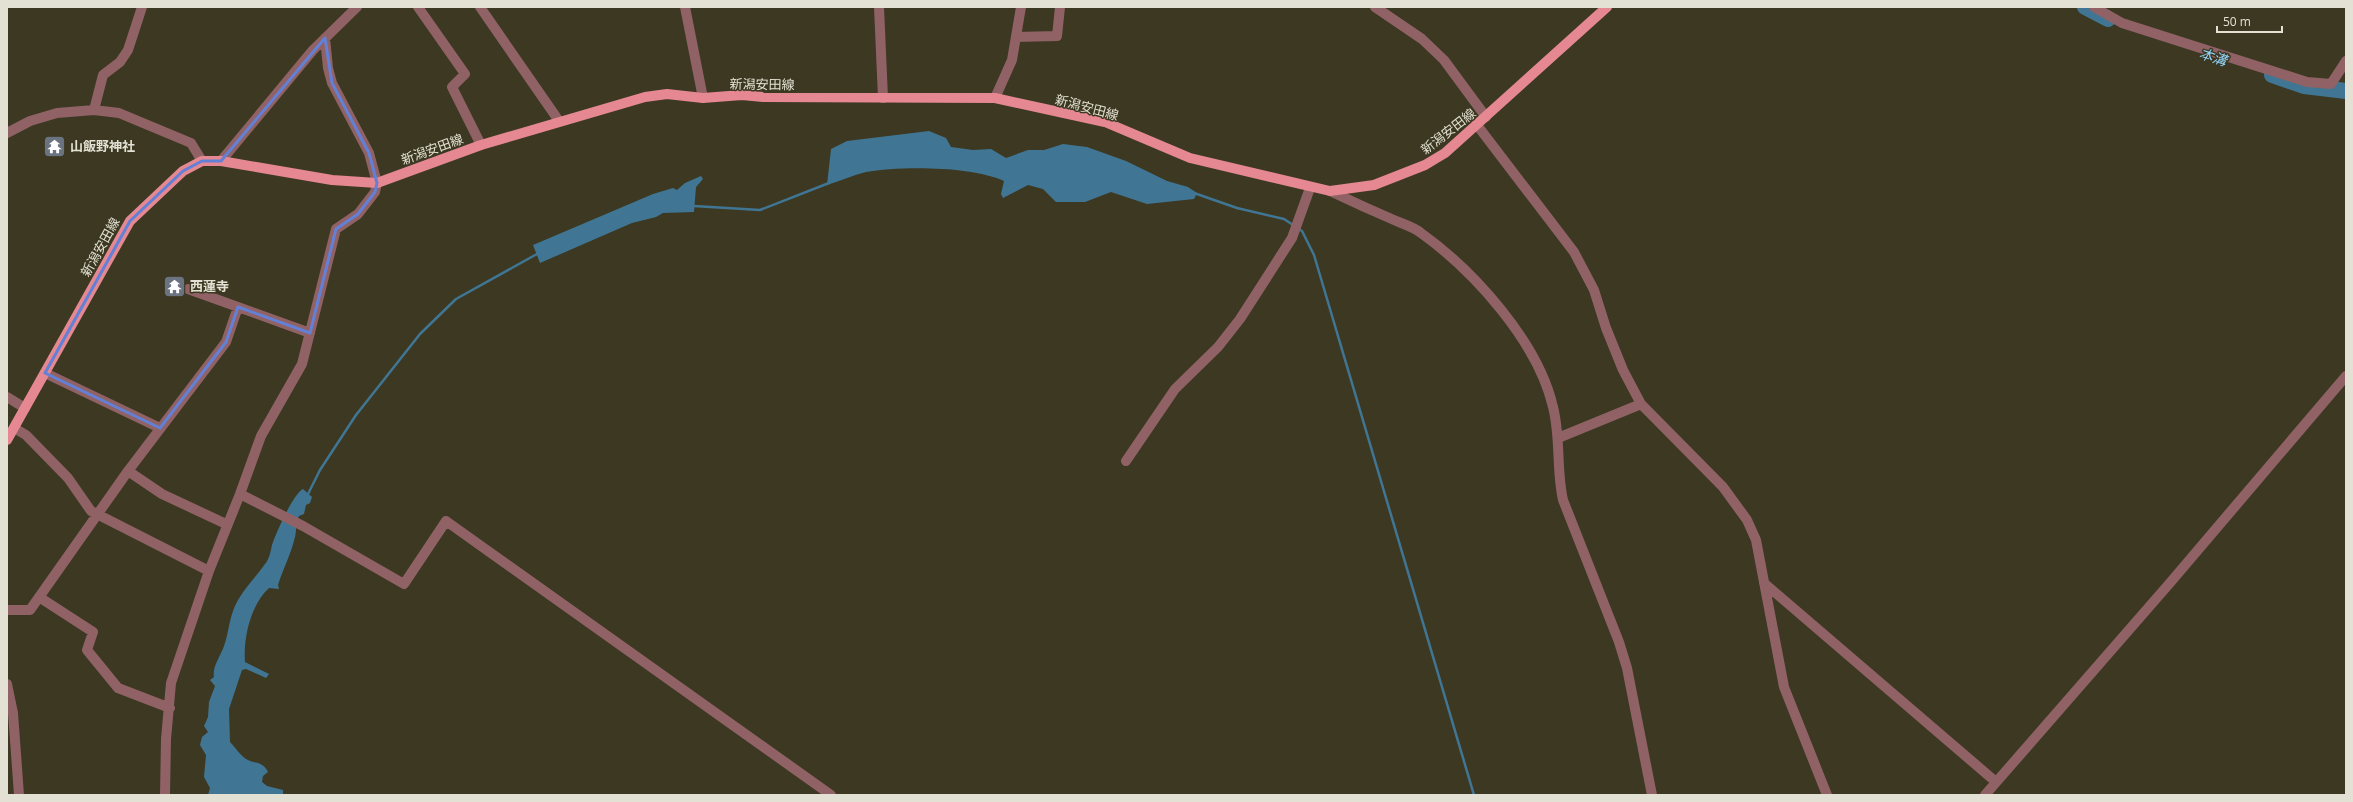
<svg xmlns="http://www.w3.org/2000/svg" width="2353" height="802" viewBox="0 0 2353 802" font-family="'Open Sans','Noto Sans JP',sans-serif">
<rect width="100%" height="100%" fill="#3c3822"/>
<!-- water -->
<path fill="#407694" d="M929,131L946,138L951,147L973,150L991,149L1006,158L1028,150H1044L1063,144L1087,147L1126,161L1167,181L1188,187L1197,193L1194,199L1147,204L1111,192L1085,202H1056L1043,189L1028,185L1003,198L1001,194L1004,181C972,166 900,166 866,172C853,175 840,181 827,185L831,149L847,141Z
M701,176L703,179L696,187L694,212L663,213L656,217L632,223L540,263L533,245L653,194L673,188L677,190L685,183Z
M303,489L312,497L310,503L306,505L304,514L299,516C295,524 297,529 295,537C291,554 283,569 278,585L279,589L269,588C251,604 243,638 245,662L269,674L266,678L246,669L242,670L229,709L230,742C235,747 240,755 246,759C254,764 263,761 268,772L263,776L262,782L267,786L283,790V795H208L210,788L204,777L206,755L200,745L202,737L208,732L204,726L208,717L209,702L215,686L210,680L214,677C212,667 220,657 224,646C228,635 229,622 233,611C240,592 254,580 265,564C269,560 271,550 272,545C276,533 293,494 303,489Z"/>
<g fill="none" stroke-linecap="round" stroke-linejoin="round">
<!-- stream -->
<path stroke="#407694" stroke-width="2.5" d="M1194,193L1237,208L1284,219L1293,225
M694,206L760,210L829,183
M1297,228L1302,231L1314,255L1474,795
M307,496L320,470L356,415L420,334L456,299L537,254"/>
<!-- river -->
<path stroke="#407694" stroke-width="16" d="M2085,7L2108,19
M2272,75L2304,86L2346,91"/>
<!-- minor -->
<path stroke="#906265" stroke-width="10" d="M418,7L465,74L452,87L481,145
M480,7L559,121
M685,7L703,98
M879,7L883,98
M1375,7L1422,39L1444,60L1486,117
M2094,7L2122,23L2307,82L2331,84L2346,61
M1016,37L1057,36L1060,7
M995,98L1012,60L1021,7
M94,110L103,75L120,62L128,50L142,7
M1477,125L1574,252L1594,290L1606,328L1623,370L1641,404L1723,487L1747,520L1756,540L1784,687L1827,795
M7,133L30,121L57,113L94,110L119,113L191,143L202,161
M221,161L313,50L357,7
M1330,191C1351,201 1373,211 1394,220C1403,224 1414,227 1421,233C1474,271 1538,342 1553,407C1561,438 1556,469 1563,500L1619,642L1627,668L1652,795
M188,289L310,333
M45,373L160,428
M7,397L25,408
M14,428L26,435L68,478L91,511L209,571
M1558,438L1641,404
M1126,461L1175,389L1218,347L1240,319L1292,238L1310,188
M128,471L162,494L226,524
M240,494L303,526L404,584L446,521L831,795
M1764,583L1996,782
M39,597L93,632L87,650L118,688L170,708
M7,610H30L128,471L226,342L238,307
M7,684L13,713L19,795
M165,795L166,739L171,683L209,571L240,494L261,436L302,364L336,229L358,214L375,192L377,183L369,153L332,83L328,68L325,38
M1985,795L2169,584L2346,376"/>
<!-- major -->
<path stroke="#e58891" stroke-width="10" d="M7,440L130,221L183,171L202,161H221L332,180L377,183L481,145L645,97L667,94L703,98L742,95L763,97L995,98L1105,122L1190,158L1330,191L1374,185L1425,165L1445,153L1607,7"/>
</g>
<!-- marked area -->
<path fill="none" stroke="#6281d6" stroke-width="3" stroke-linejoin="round" d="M325,38L332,83L369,153L377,183L375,192L358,214L336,229L310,333L238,307L226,342L160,428L45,373L130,221L183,171L202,161H221Z"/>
<!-- icons -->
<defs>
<symbol id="temple-square" viewBox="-11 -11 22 22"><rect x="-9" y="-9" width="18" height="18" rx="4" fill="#6b7280" stroke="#3c3822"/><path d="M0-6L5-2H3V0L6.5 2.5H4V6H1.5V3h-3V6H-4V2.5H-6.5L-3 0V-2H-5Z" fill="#fff"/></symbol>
</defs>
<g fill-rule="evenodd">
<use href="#temple-square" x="42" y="134" width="25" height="25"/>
<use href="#temple-square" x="162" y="274" width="25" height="25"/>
</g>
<g text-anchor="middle" stroke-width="3" stroke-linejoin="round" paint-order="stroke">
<!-- street labels -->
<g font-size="13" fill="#e3e1d3" stroke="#3c3822">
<text transform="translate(762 84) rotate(1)" y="5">新潟安田線</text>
<text transform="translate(1087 107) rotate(15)" y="5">新潟安田線</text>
<text transform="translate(1448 131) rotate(-38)" y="5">新潟安田線</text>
<text transform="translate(432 149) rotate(-20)" y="5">新潟安田線</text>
<text transform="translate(100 247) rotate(-61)" y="5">新潟安田線</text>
</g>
<!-- poi labels -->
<g font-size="13" font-weight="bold" fill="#e3e1d3" stroke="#3c3822" text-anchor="start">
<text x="70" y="151">山飯野神社</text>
<text x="190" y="291">西蓮寺</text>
</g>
<!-- water labels -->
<g font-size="14" font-style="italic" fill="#92d3f8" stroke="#3c3822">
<text transform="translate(2213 57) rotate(18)" y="5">本溝</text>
</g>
</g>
<!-- border -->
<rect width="2353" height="802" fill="none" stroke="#e3e1d3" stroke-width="16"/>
<!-- scale -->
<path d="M2217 26v6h65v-6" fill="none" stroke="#e3e1d3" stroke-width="2"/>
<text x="2223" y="26" font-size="12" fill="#e3e1d3" stroke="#3c3822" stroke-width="3" paint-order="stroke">50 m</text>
</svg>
